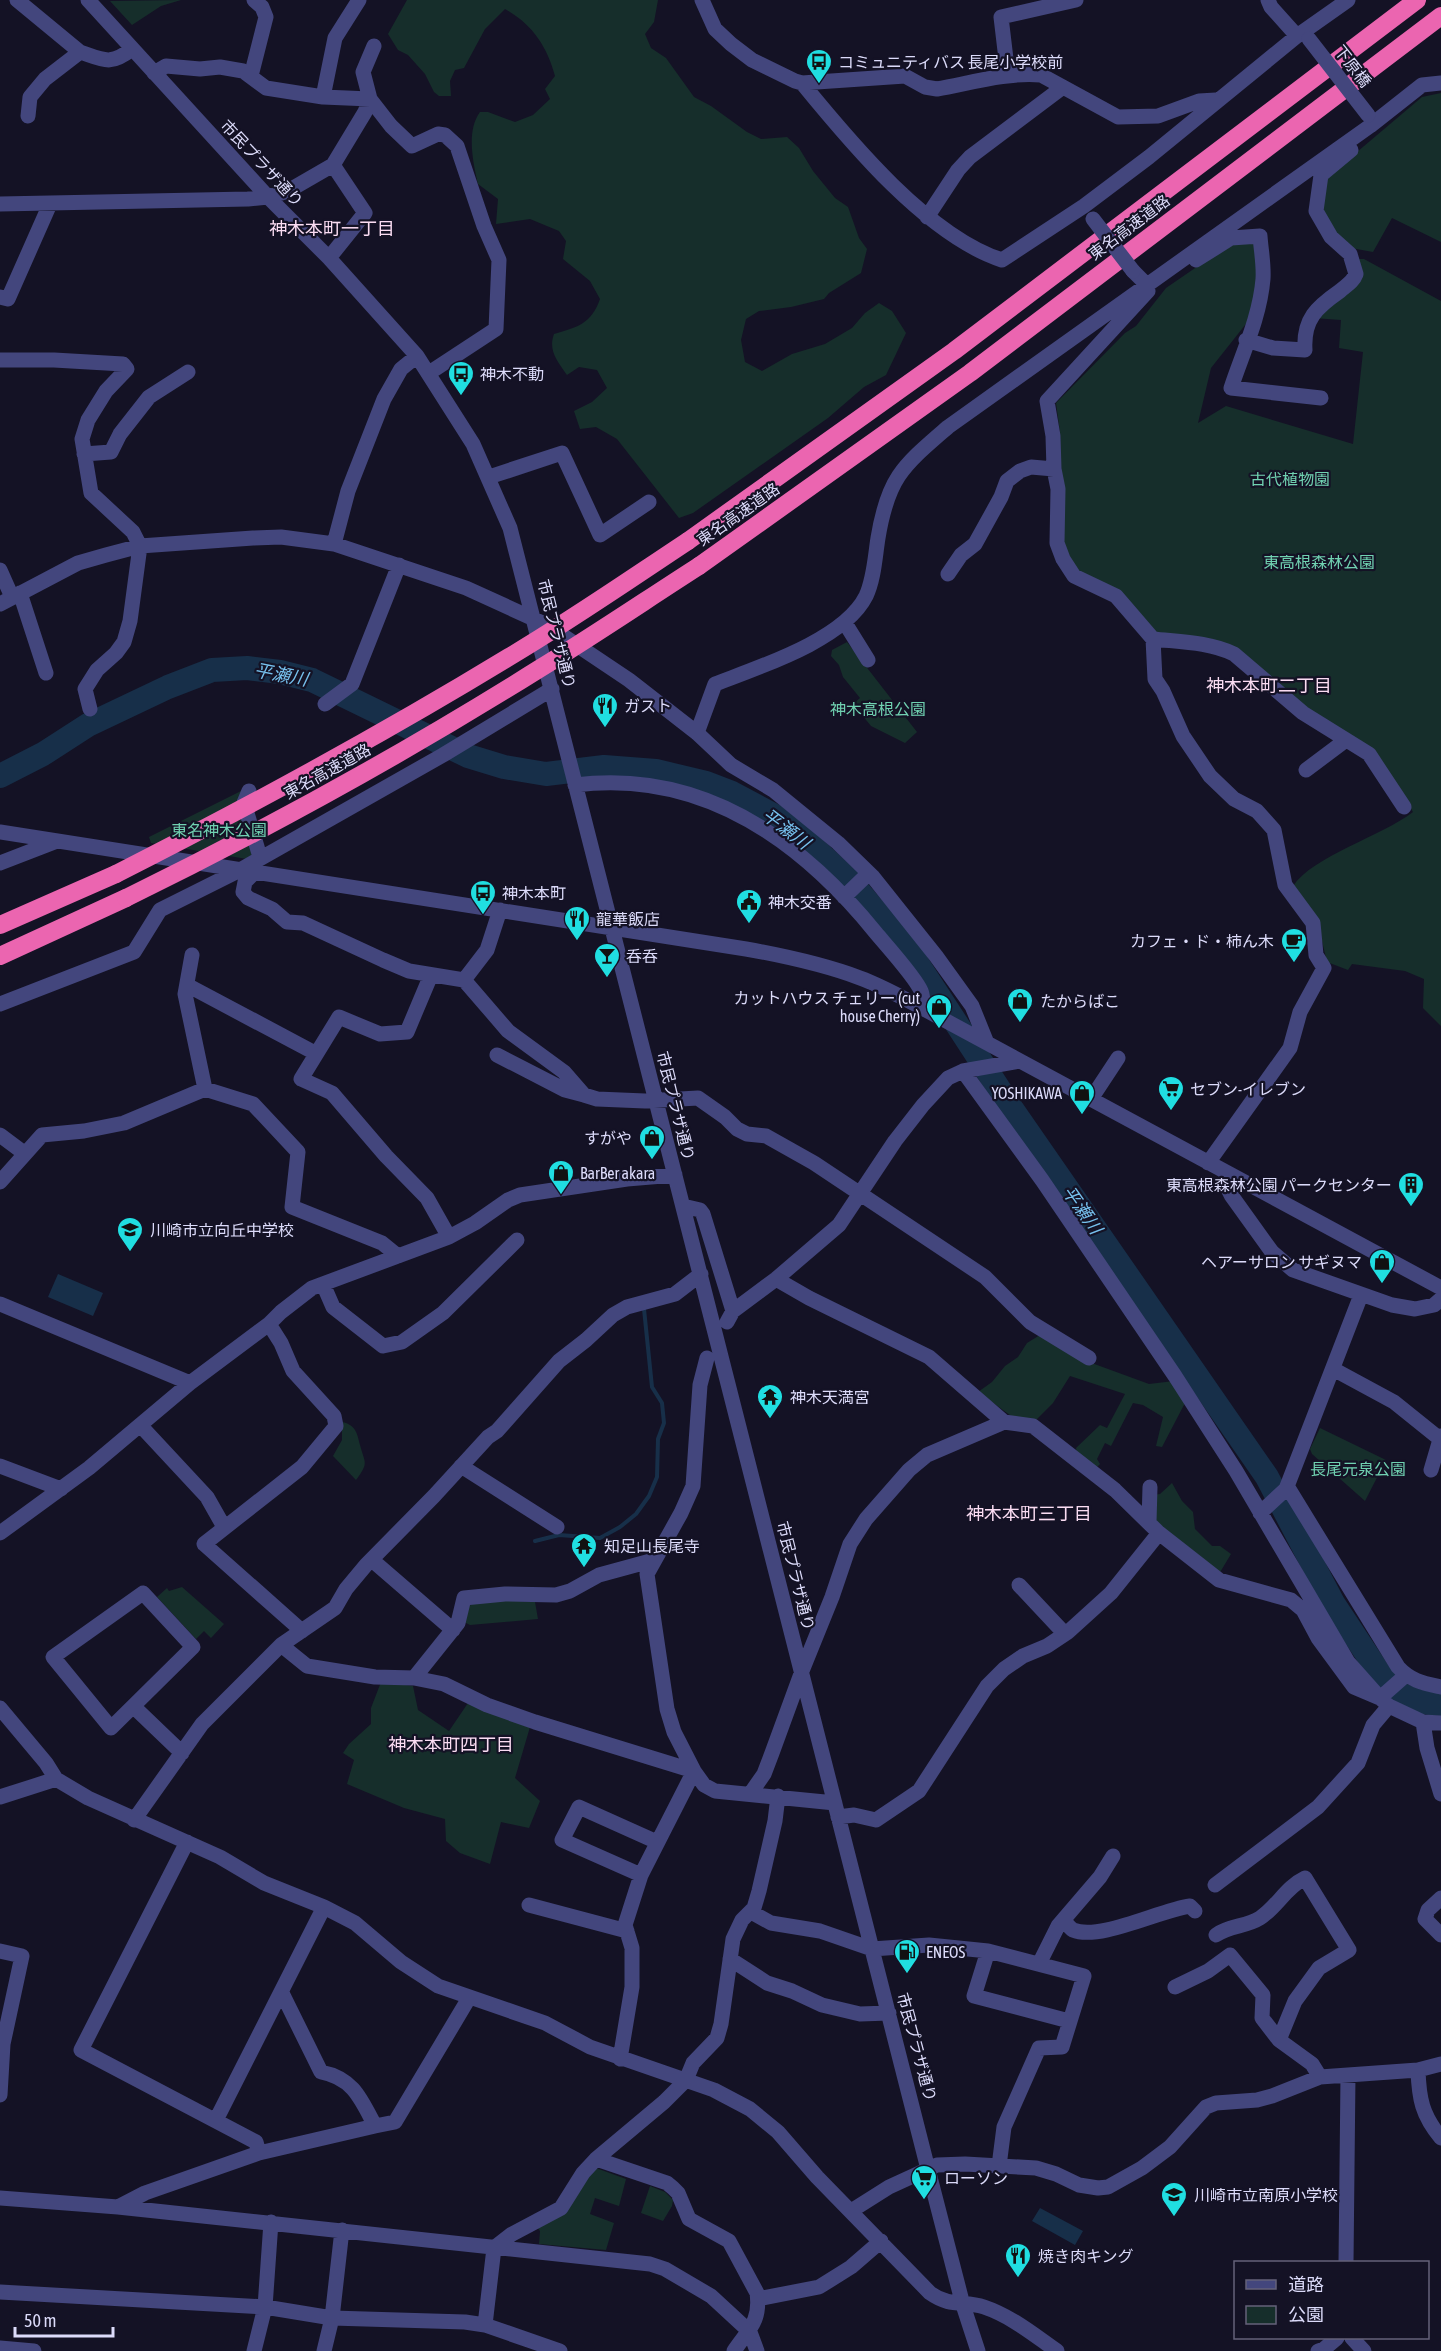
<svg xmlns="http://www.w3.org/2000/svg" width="1441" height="2351" viewBox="0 0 1441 2351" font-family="'Asap Condensed','Noto Sans JP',sans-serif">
<rect width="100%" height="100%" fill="#141225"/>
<!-- green -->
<path fill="#162e2b" d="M181,0L161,6L132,25L110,1Z
M407,0H658L654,22L645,34L651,48L666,58L694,97L711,106L747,132L761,139L787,137L799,148L813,171L835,198L848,207L859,238L867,249L861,273L829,293L824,299L791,307L759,311L746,319L741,340L745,362L762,371L792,354L825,344L852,328L865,313L879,303L892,311L906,333L886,375L864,387L828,418L693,513L679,518L617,439L596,427L580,429L574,411L592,402L607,388L597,370L579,367L567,375C557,361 548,350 554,334C578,327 591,324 600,299L590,281L563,259L566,241L559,231L530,219L496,224L498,199L478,184C473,162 466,131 480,112H488L515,122L533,115L550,99L545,89L555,76C547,46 532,24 505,9L485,29L464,68L455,70L450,81L451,96H439L434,92L425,74L408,55L398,50L388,34Z
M1441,93V242L1392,218L1373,252L1351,248L1329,229L1320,199L1323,184L1331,174L1422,97Z
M1249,235L1260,254L1253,315L1211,368L1198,423L1226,406L1353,444L1363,352L1339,348L1341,320L1313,318L1355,282V259H1364L1441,301V1026L1423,1008L1424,979L1405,971L1352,964L1348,970L1327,962L1317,920L1293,886C1313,856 1382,836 1413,812L1372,750L1333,728L1235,652L1158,637L1073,570L1062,543L1060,432L1056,403L1125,333L1136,326L1166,288L1233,242Z
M847,642L917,732L905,743L871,726L853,704L860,698L843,677L839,665L831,656L832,650Z
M245,789L252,856L247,859L151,843L149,837Z
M1040,1335L1078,1358L1149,1384L1174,1381L1186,1401L1162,1447L1156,1446L1163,1417L1143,1405L1133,1403L1111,1446L1105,1443L1097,1459L1100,1464L1096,1468L1077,1453L1076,1448L1100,1425L1107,1428L1125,1394L1070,1376L1053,1403L1034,1422L1014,1418L978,1392L992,1382L1005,1366L1018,1357L1027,1343Z
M342,1422C356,1425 357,1433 360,1445C365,1464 369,1462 356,1480L333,1456L342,1440Z
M1320,1428L1386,1460L1365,1501L1312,1454L1310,1449Z
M1172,1483L1182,1501L1193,1512L1195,1529L1212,1546H1220L1231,1554L1219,1574L1155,1524L1153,1495L1160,1494Z
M182,1587L224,1624L211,1638L204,1631L196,1639L157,1597L167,1588L169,1591Z
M504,1600L535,1602L538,1619L470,1625L464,1622L465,1609L475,1602Z
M381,1682L413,1686L418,1710L449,1731L468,1703L530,1727L515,1778L540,1801L529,1828L501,1822L490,1864L460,1853L446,1841L445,1819L404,1808L347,1784L354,1760L343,1753L349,1744L371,1724V1708Z
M596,2168L626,2179L619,2206L595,2198L590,2214L614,2223L606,2250L539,2244L540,2231L537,2227Z
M650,2186L665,2192L673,2200L672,2206L663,2221L641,2213Z"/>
<!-- water -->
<path fill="#172f49" d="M58,1274L103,1293L93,1316L48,1297Z
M1040,2208L1083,2231L1075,2245L1032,2221Z"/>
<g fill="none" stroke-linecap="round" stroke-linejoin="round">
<!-- stream -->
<path stroke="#172f49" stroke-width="4" d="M535,1541L559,1535L600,1538L620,1527L636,1514L649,1496L657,1477L658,1439L664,1423L662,1403L652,1387L644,1309"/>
<!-- river -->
<path stroke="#172f49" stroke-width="24" d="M0,776L43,754L88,725L168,687L212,670L247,668L280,672L312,680L468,756L504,767L546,774L604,767L656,771L706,783L732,793L775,816L810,844L850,881L908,949L1012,1109L1267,1477L1333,1603L1380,1674L1398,1693L1420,1702L1441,1704"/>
<!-- minor -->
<path stroke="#43467d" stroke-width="15" d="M17,0L80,52
M88,0L268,197L329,258L417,356L473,444L510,528L930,2177L963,2305L978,2351
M702,0L715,29L731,44L752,60L795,81L802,83L905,76L925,87L937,89C971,83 1007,72 1041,75L1118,117L1158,116L1199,101L1216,100
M1268,0L1271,7L1297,36
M154,73L166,66L200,69L220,67L243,71L266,88L323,97L370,99L391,126L412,146L438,134L445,135L457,146L484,226L499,260L496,329L429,373
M251,76L266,17L262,7L254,0
M1008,76L1001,17L1076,0
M802,83C851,143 928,236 1002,260L1084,206L1149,157L1297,36L1348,0
M323,97L335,38L359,0
M28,116L30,97L45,79L80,52C104,60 110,66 132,49
M0,204L248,199L268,197L288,191L333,165L365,112L370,99L363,72L374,46
M927,217L958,170L970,157L1063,87
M329,258L365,213L333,165
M1196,260L1231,238L1260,236C1261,250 1264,265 1263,279C1260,316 1243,352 1231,388L1321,398
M1133,271L1146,284L1148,291L1047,401L1053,436L1054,469L1058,489L1057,543L1063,559L1074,576L1116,596L1153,639L1155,679L1163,691L1183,736L1210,776L1234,799L1257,811L1274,830L1285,885L1313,923L1316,955L1324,968L1300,1012L1290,1048L1208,1163
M0,297L8,299L50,204
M1246,340L1273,348L1305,350C1303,319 1317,307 1340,291C1347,285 1353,282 1356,274L1350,254L1331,237L1316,211L1321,175L1351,150
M0,360H54L123,364L127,369L106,391L88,420L82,439L91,493L133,532L140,546L130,621L124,642L116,653L97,670L85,689L90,709
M84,454L111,452L120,434L149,397L188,372
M489,477L562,453L600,535L649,502
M334,544L348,491L384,399L401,369L417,356
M0,570L12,597
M948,574L961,555L975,544L1001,497L1007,481L1020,471L1031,467L1054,469
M20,593L46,673
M0,604L78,563L106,555L140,546L253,538L281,537L334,544L466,588L547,625L629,680L697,733L731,765L773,790L838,843L873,877L936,956L972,1006L987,1043
M845,623L868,660
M1153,639C1180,642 1209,642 1234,654L1303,713L1369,754L1404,807
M325,704L352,684L399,565
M697,733L715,684C759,667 844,640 866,596C874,579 875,557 878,538C888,477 903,466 948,427L1370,126L1422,85L1441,83
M1306,770L1346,740
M575,785C702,769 800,839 876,933C886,945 916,978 921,991C923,996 923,1003 924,1009
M249,791L244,803L260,857
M0,832L746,949C785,956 823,964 860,978C882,986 903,998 924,1009L1441,1288
M0,863L57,841
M254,873L245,882L243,892L248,898L272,909L287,922L303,923L383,960L409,971L464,980L487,950L500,910
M844,897L869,873
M192,955L185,994L205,1089
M431,975L407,1032L380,1034L339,1017L301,1079L332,1093L386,1156L427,1198L449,1237
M464,980L508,1031L564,1072L584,1095L597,1099L645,1101L698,1098L725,1117L737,1129L747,1134L766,1136L814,1163L985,1277L1030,1322L1089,1358
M187,985L315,1053
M0,1004L134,952L160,910L240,870L443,755L552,689
M497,1055L565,1090L584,1095
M963,1071L1042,1180L1175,1376L1236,1471L1348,1662L1380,1698L1389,1706L1423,1722L1441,1723
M1091,1099L1118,1058
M0,1135L24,1153
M1229,1174L1225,1183L1231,1195L1272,1252L1293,1270L1392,1305L1415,1309L1434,1305L1441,1299
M0,1182L42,1135L84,1131L124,1123L205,1089L253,1104L298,1152L292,1207L382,1243L398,1256
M683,1206L700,1210L703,1214L733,1311
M776,1279L809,1298L929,1357L1004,1422L1033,1426L1115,1490L1159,1533L1219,1580L1291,1600L1303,1610L1318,1638L1354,1687L1380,1698L1406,1675
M323,1284L333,1307L383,1346L402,1342L443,1313L517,1240
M0,1304L190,1383
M727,1322L733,1311L776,1279L839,1225L895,1141L923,1105L948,1078L963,1071L1020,1061
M269,1324L281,1343L293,1371L334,1416L336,1426L302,1467L204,1544L302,1631
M1333,1369L1394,1402L1440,1439
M140,1425L207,1497L224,1527
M0,1466L61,1489
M461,1466L557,1527
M1431,1470L1441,1436
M1287,1486L1398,1667C1411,1681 1423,1683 1441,1687
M1260,1513L1286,1489L1361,1295
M1149,1522L1150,1487
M0,1533L89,1468L190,1383L269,1324L281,1312L312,1288L449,1237L475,1223L508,1200L520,1195L627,1179L675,1175
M372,1560L453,1630
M1019,1585L1065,1634
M143,1593L193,1647L111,1728L53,1657Z
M281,1645L307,1666L375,1677L414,1678L444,1684L487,1705L535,1722L694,1771L704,1785L715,1791L835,1803
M414,1678L458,1623L464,1598L505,1594L556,1595L570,1591L599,1575L654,1560
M134,1707L182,1753
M0,1708L46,1763L56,1779
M1423,1722L1427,1748L1441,1794
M750,1794L764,1774L772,1753L802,1671L832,1597L850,1544L866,1519L909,1470L927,1455L1004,1422
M0,1797L56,1779L88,1798L220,1857L264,1883L324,1907L355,1923L401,1962L438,1986L545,2023L590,2047L714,2090L750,2109L778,2132L817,2177L930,2293C951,2308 964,2300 984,2307C1011,2316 1034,2335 1057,2351
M838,1817L854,1815L876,1820L919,1791L987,1686L1004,1669L1023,1656L1047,1646L1068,1632L1111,1593L1159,1533
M134,1820L202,1724L281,1645L335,1608L346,1589L366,1565L434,1496L488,1437L497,1431L559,1361L586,1340L613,1315L627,1307L675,1294L701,1274
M641,1875L562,1840L579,1807L657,1842
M1215,1885L1318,1807L1358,1763L1373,1725L1389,1706
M1441,1898L1428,1910L1425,1919L1441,1935
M529,1905L627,1931
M751,1912L771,1923L820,1931L872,1949L929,1945L988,1951L1084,1976L1062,2047L1039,2048L1004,2127L999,2166
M1063,1920C1066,1923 1070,1928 1073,1930C1100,1941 1160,1910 1190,1906L1195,1911
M1216,1935C1230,1925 1246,1927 1260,1918C1277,1907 1286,1887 1305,1878L1349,1950L1319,1968L1295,2001L1279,2040
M0,1951L22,1956L3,2044L0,2095
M988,1951L974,1996L1069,2021
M730,1959L767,1983L792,1991L822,2005L860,2014L889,2013
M1039,1964L1058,1926L1100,1877L1113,1856
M1175,1987L1208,1971L1230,1955L1263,1995L1262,2018L1279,2040L1312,2064L1320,2077
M620,2059L632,1987V1948L625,1925L641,1875L694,1771L674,1732L667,1709L647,1574L681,1513L693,1486L700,1385L707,1358
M1418,2070C1419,2099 1422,2115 1441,2138
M216,2120L324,1907
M375,2126L395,2122L469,1998
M259,2153L375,2126C361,2099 353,2078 321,2072L282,1993
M596,2159L667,2183L673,2188L678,2193L689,2219L729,2241L757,2293C761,2322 748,2330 734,2351
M0,2198L118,2207L650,2264L665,2269L711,2296L750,2332L757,2351
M118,2207L145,2193L259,2153L256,2142L81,2050L187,1842
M851,2211L889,2187L937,2165L965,2164L1036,2168L1056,2174L1079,2185L1098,2188L1108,2187L1142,2168L1170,2147L1206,2107L1216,2103L1257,2100L1272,2096L1320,2077L1418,2070L1441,2064
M1346,2262L1348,2075
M0,2292L265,2307L332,2318L465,2322L485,2325L560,2351
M758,2299L819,2287L851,2267L881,2241
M485,2325L494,2248L512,2234L561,2208L583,2173L596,2159L664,2102L686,2080L693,2063L717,2038L721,2024L733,1939L742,1920L754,1908L759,1891L775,1821L778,1796
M1352,2338L1364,2351
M0,2348L34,2351
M254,2351L265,2307L271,2222
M324,2351L332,2318L342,2230
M1318,2351L1324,2349L1337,2338"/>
<!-- highway -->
<path stroke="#eb65b0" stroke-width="18" d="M688,541L954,351L1417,0
M699,566L970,373L1441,16
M0,925L116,874
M0,956L126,898"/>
<!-- minor-bridge -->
<path stroke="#43467d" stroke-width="15" d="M1309,39L1368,115
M1093,219L1133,271"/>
<!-- highway-bridge -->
<path stroke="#eb65b0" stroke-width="18" d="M116,874C250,806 381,735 509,657C570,621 629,580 688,541
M126,898C267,829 405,753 539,669C593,636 646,600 699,566"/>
</g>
<!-- icons -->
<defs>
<symbol id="bus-pin" viewBox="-11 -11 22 30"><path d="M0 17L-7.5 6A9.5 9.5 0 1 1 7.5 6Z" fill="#20dee1" stroke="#141225"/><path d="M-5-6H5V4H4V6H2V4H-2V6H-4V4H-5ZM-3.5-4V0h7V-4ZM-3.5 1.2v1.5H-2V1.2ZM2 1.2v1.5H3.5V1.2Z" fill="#111"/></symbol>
<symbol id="restaurant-pin" viewBox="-11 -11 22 30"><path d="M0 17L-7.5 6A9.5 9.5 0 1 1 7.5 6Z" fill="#20dee1" stroke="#141225"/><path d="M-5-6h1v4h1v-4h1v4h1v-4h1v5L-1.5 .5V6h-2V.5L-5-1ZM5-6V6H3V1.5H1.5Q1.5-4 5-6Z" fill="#111"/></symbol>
<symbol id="civic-pin" viewBox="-11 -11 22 30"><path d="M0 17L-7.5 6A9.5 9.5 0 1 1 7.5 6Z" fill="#20dee1" stroke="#141225"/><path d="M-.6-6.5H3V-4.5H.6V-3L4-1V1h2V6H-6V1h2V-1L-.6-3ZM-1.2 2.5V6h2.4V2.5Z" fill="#111"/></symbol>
<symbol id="cafe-pin" viewBox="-11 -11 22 30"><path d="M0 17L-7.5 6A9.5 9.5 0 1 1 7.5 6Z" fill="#20dee1" stroke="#141225"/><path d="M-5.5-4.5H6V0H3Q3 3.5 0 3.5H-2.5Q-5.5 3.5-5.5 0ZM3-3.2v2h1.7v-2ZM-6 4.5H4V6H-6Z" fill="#111"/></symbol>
<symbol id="bar-pin" viewBox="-11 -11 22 30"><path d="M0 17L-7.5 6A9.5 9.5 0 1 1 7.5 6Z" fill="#20dee1" stroke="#141225"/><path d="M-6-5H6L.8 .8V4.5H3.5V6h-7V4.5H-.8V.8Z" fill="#111"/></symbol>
<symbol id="shop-pin" viewBox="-11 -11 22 30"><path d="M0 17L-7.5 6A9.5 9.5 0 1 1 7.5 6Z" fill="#20dee1" stroke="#141225"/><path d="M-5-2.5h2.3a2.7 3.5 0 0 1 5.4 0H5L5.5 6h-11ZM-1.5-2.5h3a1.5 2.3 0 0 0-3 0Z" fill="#111"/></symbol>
<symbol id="supermarket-pin" viewBox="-11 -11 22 30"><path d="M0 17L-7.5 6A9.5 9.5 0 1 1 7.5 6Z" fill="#20dee1" stroke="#141225"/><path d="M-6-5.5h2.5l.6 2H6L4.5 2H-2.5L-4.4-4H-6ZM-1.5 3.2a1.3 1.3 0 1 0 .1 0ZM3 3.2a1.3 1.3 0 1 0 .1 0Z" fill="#111"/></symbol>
<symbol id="building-pin" viewBox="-11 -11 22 30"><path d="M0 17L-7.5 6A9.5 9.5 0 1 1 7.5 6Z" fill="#20dee1" stroke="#141225"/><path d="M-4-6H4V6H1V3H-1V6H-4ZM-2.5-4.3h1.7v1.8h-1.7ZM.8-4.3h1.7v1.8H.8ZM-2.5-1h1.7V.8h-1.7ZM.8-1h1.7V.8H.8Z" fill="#111"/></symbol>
<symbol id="school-pin" viewBox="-11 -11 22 30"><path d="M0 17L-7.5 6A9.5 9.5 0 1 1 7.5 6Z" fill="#20dee1" stroke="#141225"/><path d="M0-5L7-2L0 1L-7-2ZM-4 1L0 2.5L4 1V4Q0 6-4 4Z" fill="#111"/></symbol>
<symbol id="temple-pin" viewBox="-11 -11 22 30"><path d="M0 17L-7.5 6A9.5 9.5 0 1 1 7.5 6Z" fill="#20dee1" stroke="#141225"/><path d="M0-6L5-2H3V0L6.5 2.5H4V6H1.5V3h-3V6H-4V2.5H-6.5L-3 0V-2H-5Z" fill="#111"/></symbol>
<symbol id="fuel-pin" viewBox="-11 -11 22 30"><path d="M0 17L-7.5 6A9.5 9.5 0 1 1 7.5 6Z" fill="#20dee1" stroke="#141225"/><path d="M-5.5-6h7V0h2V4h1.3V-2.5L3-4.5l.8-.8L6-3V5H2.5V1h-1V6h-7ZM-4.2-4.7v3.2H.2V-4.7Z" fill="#111"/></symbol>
</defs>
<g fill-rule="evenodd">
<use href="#bus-pin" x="804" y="47" width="30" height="40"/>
<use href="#bus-pin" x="446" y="359" width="30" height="40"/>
<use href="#restaurant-pin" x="590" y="691" width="30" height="40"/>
<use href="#bus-pin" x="468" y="878" width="30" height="40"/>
<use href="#civic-pin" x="734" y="887" width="30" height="40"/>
<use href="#restaurant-pin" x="562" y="904" width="30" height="40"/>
<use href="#cafe-pin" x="1279" y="926" width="30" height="40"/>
<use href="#bar-pin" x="592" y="941" width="30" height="40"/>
<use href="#shop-pin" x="1005" y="986" width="30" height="40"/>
<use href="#shop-pin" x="924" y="992" width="30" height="40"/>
<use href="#supermarket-pin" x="1156" y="1074" width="30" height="40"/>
<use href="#shop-pin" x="1067" y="1078" width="30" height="40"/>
<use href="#shop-pin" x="637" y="1123" width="30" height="40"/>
<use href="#shop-pin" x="546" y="1158" width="30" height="40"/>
<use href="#building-pin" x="1396" y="1170" width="30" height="40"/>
<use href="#school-pin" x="115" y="1215" width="30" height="40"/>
<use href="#shop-pin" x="1367" y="1247" width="30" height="40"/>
<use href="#temple-pin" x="755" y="1382" width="30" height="40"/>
<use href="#temple-pin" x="569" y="1531" width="30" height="40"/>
<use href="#fuel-pin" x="892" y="1937" width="30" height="40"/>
<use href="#supermarket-pin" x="909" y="2163" width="30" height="40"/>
<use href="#school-pin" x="1159" y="2180" width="30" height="40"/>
<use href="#restaurant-pin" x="1003" y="2241" width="30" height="40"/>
</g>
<g text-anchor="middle" stroke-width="4.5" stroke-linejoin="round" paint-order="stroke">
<!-- poi labels -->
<g font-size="16" fill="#dcdbfa" stroke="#141225" text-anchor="start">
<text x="838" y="68">コミュニティバス 長尾小学校前</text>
<text x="480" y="380">神木不動</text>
<text x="624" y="712">ガスト</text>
<text x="502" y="899">神木本町</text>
<text x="768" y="908">神木交番</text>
<text x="596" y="925">龍華飯店</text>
<text x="1274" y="947" text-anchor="end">カフェ・ド・柿ん木</text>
<text x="626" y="962">呑呑</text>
<text x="920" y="1004" text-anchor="end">カットハウス チェリー (cut<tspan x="920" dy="18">house Cherry)</tspan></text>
<text x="1040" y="1007">たからばこ</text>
<text x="1190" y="1095">セブン-イレブン</text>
<text x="1062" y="1099" text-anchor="end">YOSHIKAWA</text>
<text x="632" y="1144" text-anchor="end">すがや</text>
<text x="580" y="1179">BarBer akara</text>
<text x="1392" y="1191" text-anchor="end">東高根森林公園 パークセンター</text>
<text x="150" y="1236">川崎市立向丘中学校</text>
<text x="1362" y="1268" text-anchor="end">ヘアーサロン サギヌマ</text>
<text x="790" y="1403">神木天満宮</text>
<text x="604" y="1552">知足山長尾寺</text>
<text x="926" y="1958">ENEOS</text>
<text x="944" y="2184">ローソン</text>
<text x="1194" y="2201">川崎市立南原小学校</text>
<text x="1038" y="2262">焼き肉キング</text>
</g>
<!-- street labels -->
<g font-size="16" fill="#dcdbfa" stroke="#141225">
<text transform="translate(1353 66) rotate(52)" y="6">下原橋</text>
<text transform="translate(262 163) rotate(47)" y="6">市民プラザ通り</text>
<text transform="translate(1129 227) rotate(-37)" y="6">東名高速道路</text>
<text transform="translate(738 514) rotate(-35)" y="6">東名高速道路</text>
<text transform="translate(557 634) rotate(76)" y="6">市民プラザ通り</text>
<text transform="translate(327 771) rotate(-29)" y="6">東名高速道路</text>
<text transform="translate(676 1106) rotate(76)" y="6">市民プラザ通り</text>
<text transform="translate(796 1576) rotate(76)" y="6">市民プラザ通り</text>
<text transform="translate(917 2047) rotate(75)" y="6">市民プラザ通り</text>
</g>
<!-- park labels -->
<g font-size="16" fill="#70d1b1" stroke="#141225">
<text x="1290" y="485">古代植物園</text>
<text x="1319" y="568">東高根森林公園</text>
<text x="878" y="715">神木高根公園</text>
<text x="219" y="836">東名神木公園</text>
<text x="1358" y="1475">長尾元泉公園</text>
</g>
<!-- neighbourhood labels -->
<g font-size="18" fill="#fadcf2" stroke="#141225">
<text x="332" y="235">神木本町一丁目</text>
<text x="1269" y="692">神木本町二丁目</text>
<text x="1029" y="1520">神木本町三丁目</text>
<text x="451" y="1751">神木本町四丁目</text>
</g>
<!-- water labels -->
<g font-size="18" font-style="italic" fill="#76c0ed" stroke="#141225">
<text transform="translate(281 675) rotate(11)" y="6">平瀬川</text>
<text transform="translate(786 829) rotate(37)" y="6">平瀬川</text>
<text transform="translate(1082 1210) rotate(55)" y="6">平瀬川</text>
</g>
</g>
<!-- legend -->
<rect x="1234" y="2261" width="195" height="78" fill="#141225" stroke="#64627a" stroke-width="1.5"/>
<rect x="1246" y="2280" width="30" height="9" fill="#43467d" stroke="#64627a" stroke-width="1.5"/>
<text x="1288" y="2291" font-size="18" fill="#dcdbfa">道路</text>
<rect x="1246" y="2306" width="30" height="18" fill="#162e2b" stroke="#64627a" stroke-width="1.5"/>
<text x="1288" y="2321" font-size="18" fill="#dcdbfa">公園</text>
<!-- scale -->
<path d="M15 2327v9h98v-9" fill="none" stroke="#dcdbfa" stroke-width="3"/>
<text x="24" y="2327" font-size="18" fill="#dcdbfa" stroke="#141225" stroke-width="4.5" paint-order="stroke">50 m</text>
</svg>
